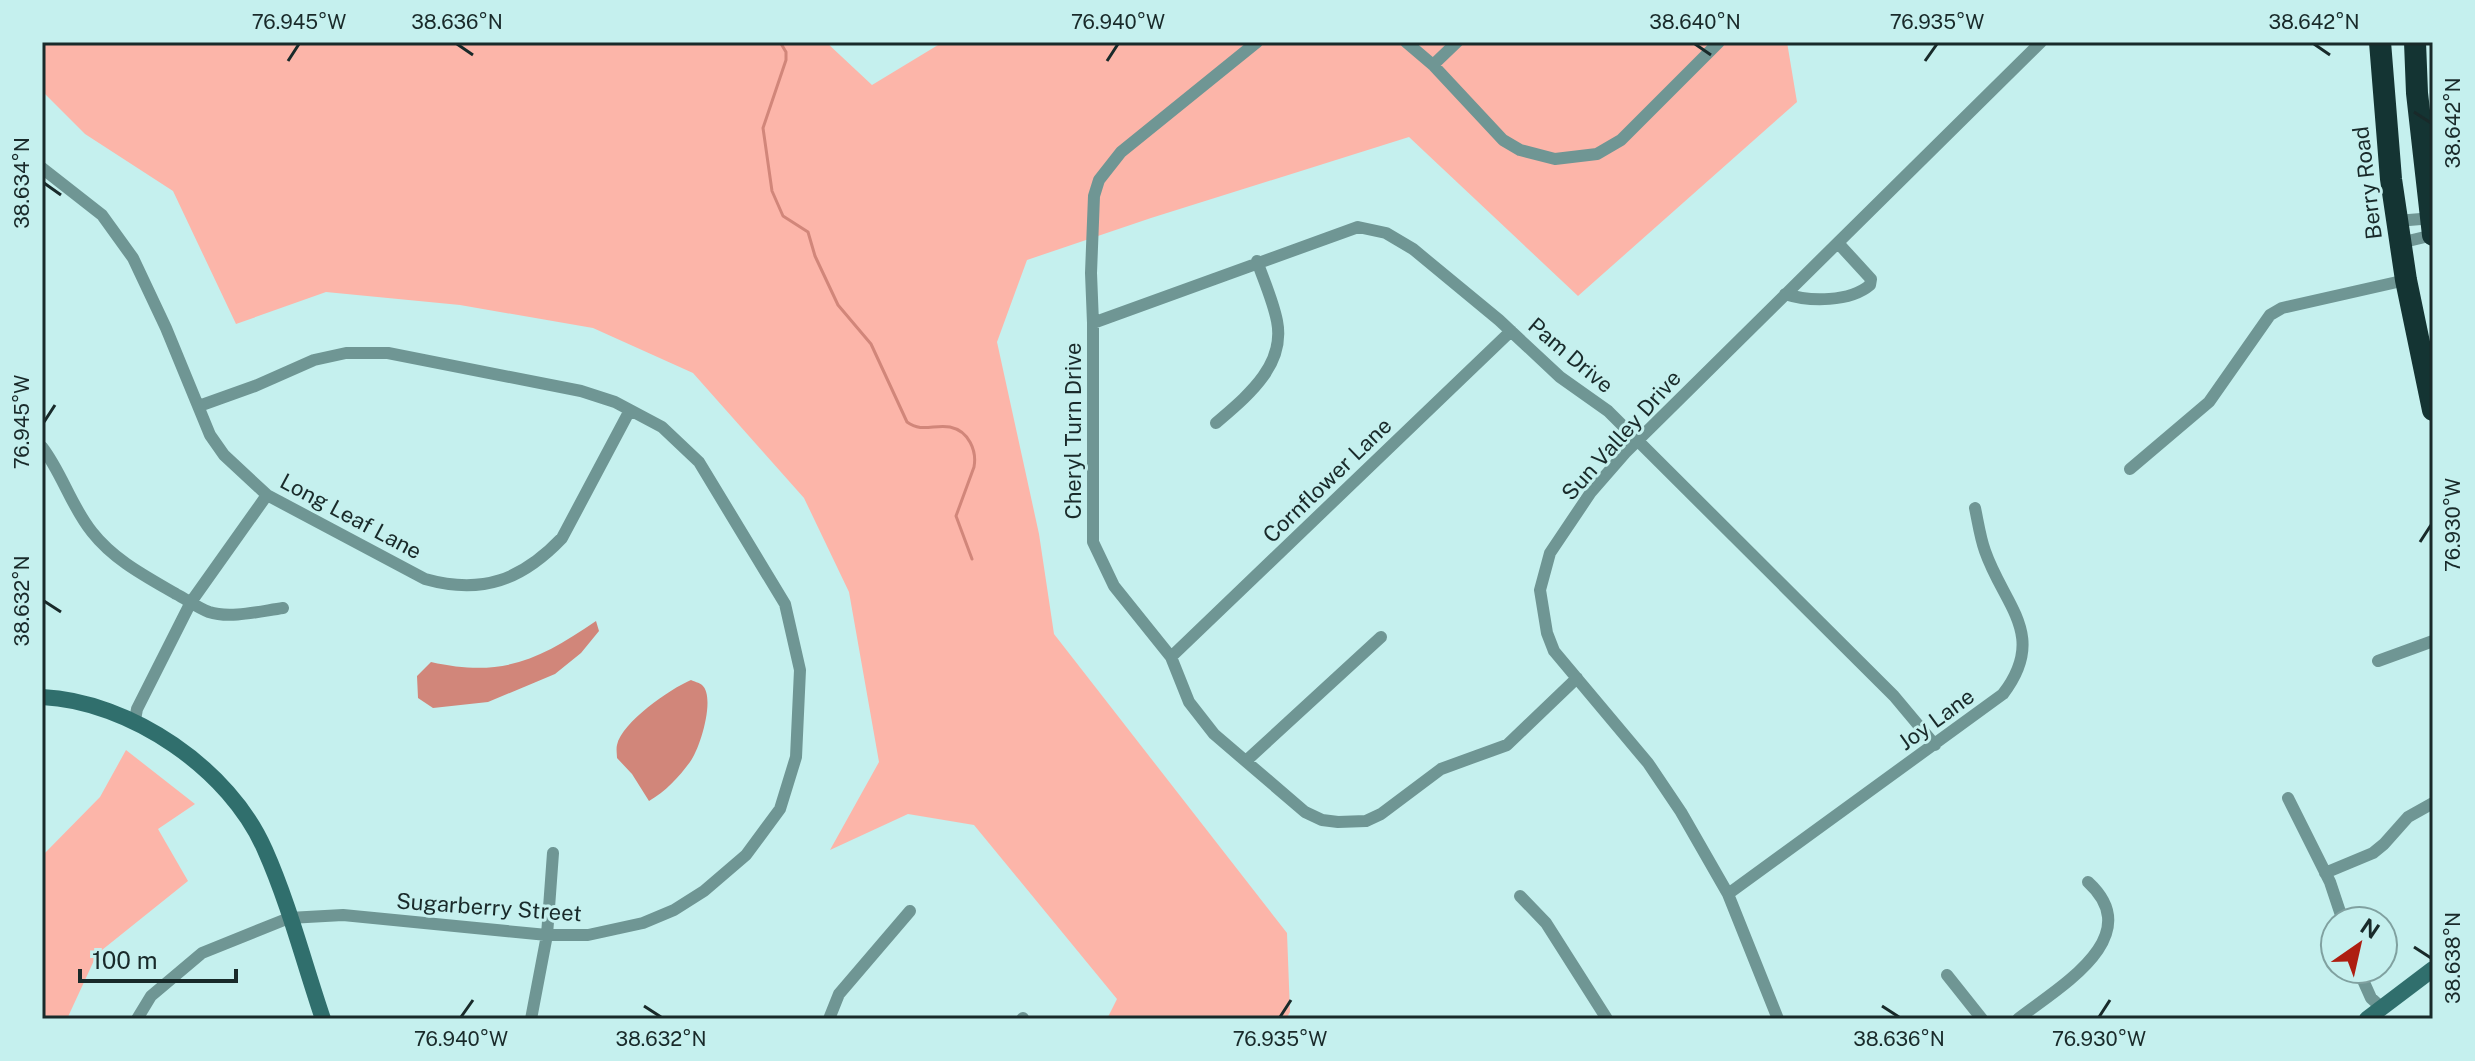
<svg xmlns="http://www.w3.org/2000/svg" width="2475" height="1061" viewBox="0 0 2475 1061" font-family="'Public Sans',sans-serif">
<rect width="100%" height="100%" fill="#c5f0ee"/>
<!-- green -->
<path fill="#fcb5a9" d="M42,42H826L872,85L943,42H1787L1797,102L1578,296L1409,137L1151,218L1027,260L997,342L1039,534L1054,634L1287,933L1290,1012L1286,1019H1107L1117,999L974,825L908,814L830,850L879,762L849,592L804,498L693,373L593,328L460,305L326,292L236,324L173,191L85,134L42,91Z
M126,750L195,804L158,829L188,881L97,954L67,1019H42V856L100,797Z"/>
<!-- water -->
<path fill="#d1867a" d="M596,621L599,631L581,653L555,674L488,702L433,708L418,698L417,676L431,662C502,678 539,660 596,621Z
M691,680C693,681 700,683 702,685C716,697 700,749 690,762C679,777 665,792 649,801L632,774L617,758C617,754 616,749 617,745C622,722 670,689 691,680Z"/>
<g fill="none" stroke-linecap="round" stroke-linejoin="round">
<!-- stream -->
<path stroke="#d1867a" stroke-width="3" d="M780,42L786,52V60L763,128L772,191L783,216L808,232L815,256L838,305L871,344L907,422C922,433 934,424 950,427C969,431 977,451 974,467L956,516L972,559"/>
<!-- street -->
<path stroke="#6f9694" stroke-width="12" d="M1257,42L1121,152L1099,180L1094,196L1091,273L1093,323V542L1114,586L1171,657L1189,702L1214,734L1305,812L1322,820L1338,822L1366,821L1381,814L1441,769L1507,745L1577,678
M1406,42L1433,65L1503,140L1520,150L1555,159L1597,154L1621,140L1719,42
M1433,65L1457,42
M42,168L102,215L133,258L166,328L210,435L224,455L267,495L425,579C482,595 522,580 562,538L630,410
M2397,221L2433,218
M2400,243L2433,235
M1785,294C1810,302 1850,302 1870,285L1871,279L1838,243
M1093,323L1358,227L1386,233L1413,249L1499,320L1560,377L1608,411L1894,696L1935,745
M1216,423C1246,397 1286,366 1277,321C1273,301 1264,281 1257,261
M42,447C62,473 71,506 92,532C114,560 145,576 176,594C186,599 198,608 209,612C230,619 261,611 283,608
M2130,469L2209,402L2270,315L2282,308L2406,280
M1171,657L1511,331
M2378,661L2433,641
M135,720L137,709L191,602L267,495
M1246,761L1381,637
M2288,798L2330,882L2343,921
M2325,873L2373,853L2384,844L2408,817L2433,803
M1728,894L2003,694C2048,635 2004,606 1985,551C1980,537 1978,522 1975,508
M1520,896L1546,923L1607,1019
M2358,969L2371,998L2382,1008
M1947,975L1982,1019
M137,1019L151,996L202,953L289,918L343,915L547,935H588L643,923L674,910L704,891L746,855L780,809L796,757L800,670L785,604L699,462L662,427L615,402L581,391L388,353H346L314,360L255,386L199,406
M531,1019L547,935L553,853
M829,1019L839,994L910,911
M1022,1019L1023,1018
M1778,1019L1728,894L1681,812L1648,763L1554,651L1547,633L1540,590L1550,553L1591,492L1625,453L2041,42
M2018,1019C2059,987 2148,937 2088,882"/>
<!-- secondary -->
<path stroke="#306f6d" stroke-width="16" d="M42,697C130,701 230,769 265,850C289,904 304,963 323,1019
M2367,1019L2433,969"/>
<!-- highway -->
<path stroke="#143433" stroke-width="22" d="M2380,42L2391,179L2406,280L2433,410
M2415,42L2417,93L2433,235"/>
</g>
<!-- ticks -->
<path fill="none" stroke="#192a2a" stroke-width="3" d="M457,44L473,55M1695,44L1711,55M2314,44L2330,55M288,61L299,44M1107,61L1118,44M1925,61L1937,44M2414,112L2431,123M44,183L61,195M44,422L55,405M2420,542L2431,525M44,601L61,612M2414,947L2431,958M644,1006L661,1017M1882,1006L1899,1017M461,1017L473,1000M1280,1017L1291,1000M2099,1017L2110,1000"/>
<g text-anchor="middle" stroke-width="6" stroke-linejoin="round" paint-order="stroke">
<!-- street labels -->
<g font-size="22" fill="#192a2a" stroke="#c5f0ee">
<text transform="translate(2367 183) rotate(-97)" y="8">Berry Road</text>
<text transform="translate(1571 355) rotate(40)" y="8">Pam Drive</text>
<text transform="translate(1073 431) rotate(-90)" y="8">Cheryl Turn Drive</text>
<text transform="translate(1621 435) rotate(-48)" y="8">Sun Valley Drive</text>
<text transform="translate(1327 480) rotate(-44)" y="8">Cornflower Lane</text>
<text transform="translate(351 516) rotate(28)" y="8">Long Leaf Lane</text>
<text transform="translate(1936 719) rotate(-36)" y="8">Joy Lane</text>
<text transform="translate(489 907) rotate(4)" y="8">Sugarberry Street</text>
</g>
</g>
<!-- border -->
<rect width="2475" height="1061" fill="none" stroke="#c5f0ee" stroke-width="88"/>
<!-- north arrow -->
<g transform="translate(2359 945) rotate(34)"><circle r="38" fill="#c5f0ee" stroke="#80a1a0" stroke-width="2"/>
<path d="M0-6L14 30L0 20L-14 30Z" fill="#ae1e11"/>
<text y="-12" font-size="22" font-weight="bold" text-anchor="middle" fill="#192a2a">N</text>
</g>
<!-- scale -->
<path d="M80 969v12h156v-12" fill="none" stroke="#192a2a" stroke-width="4"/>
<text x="92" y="969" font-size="24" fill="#192a2a" stroke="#c5f0ee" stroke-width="6" paint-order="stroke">100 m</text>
<rect x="44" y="44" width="2387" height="973" fill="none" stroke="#192a2a" stroke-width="3"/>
<g font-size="20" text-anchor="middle" fill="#192a2a">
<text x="299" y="29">76.945°W</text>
<text x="457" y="29">38.636°N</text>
<text x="1118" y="29">76.940°W</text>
<text x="1695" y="29">38.640°N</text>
<text x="1937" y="29">76.935°W</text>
<text x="2314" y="29">38.642°N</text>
<text transform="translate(2453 123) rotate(-90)" y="7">38.642°N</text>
<text transform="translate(22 183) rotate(-90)" y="7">38.634°N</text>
<text transform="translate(22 422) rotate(-90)" y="7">76.945°W</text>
<text transform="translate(2453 525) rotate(-90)" y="7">76.930°W</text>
<text transform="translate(22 601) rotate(-90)" y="7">38.632°N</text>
<text transform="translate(2453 958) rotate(-90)" y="7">38.638°N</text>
<text x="461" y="1046">76.940°W</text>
<text x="661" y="1046">38.632°N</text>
<text x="1280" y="1046">76.935°W</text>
<text x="1899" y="1046">38.636°N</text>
<text x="2099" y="1046">76.930°W</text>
</g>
</svg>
